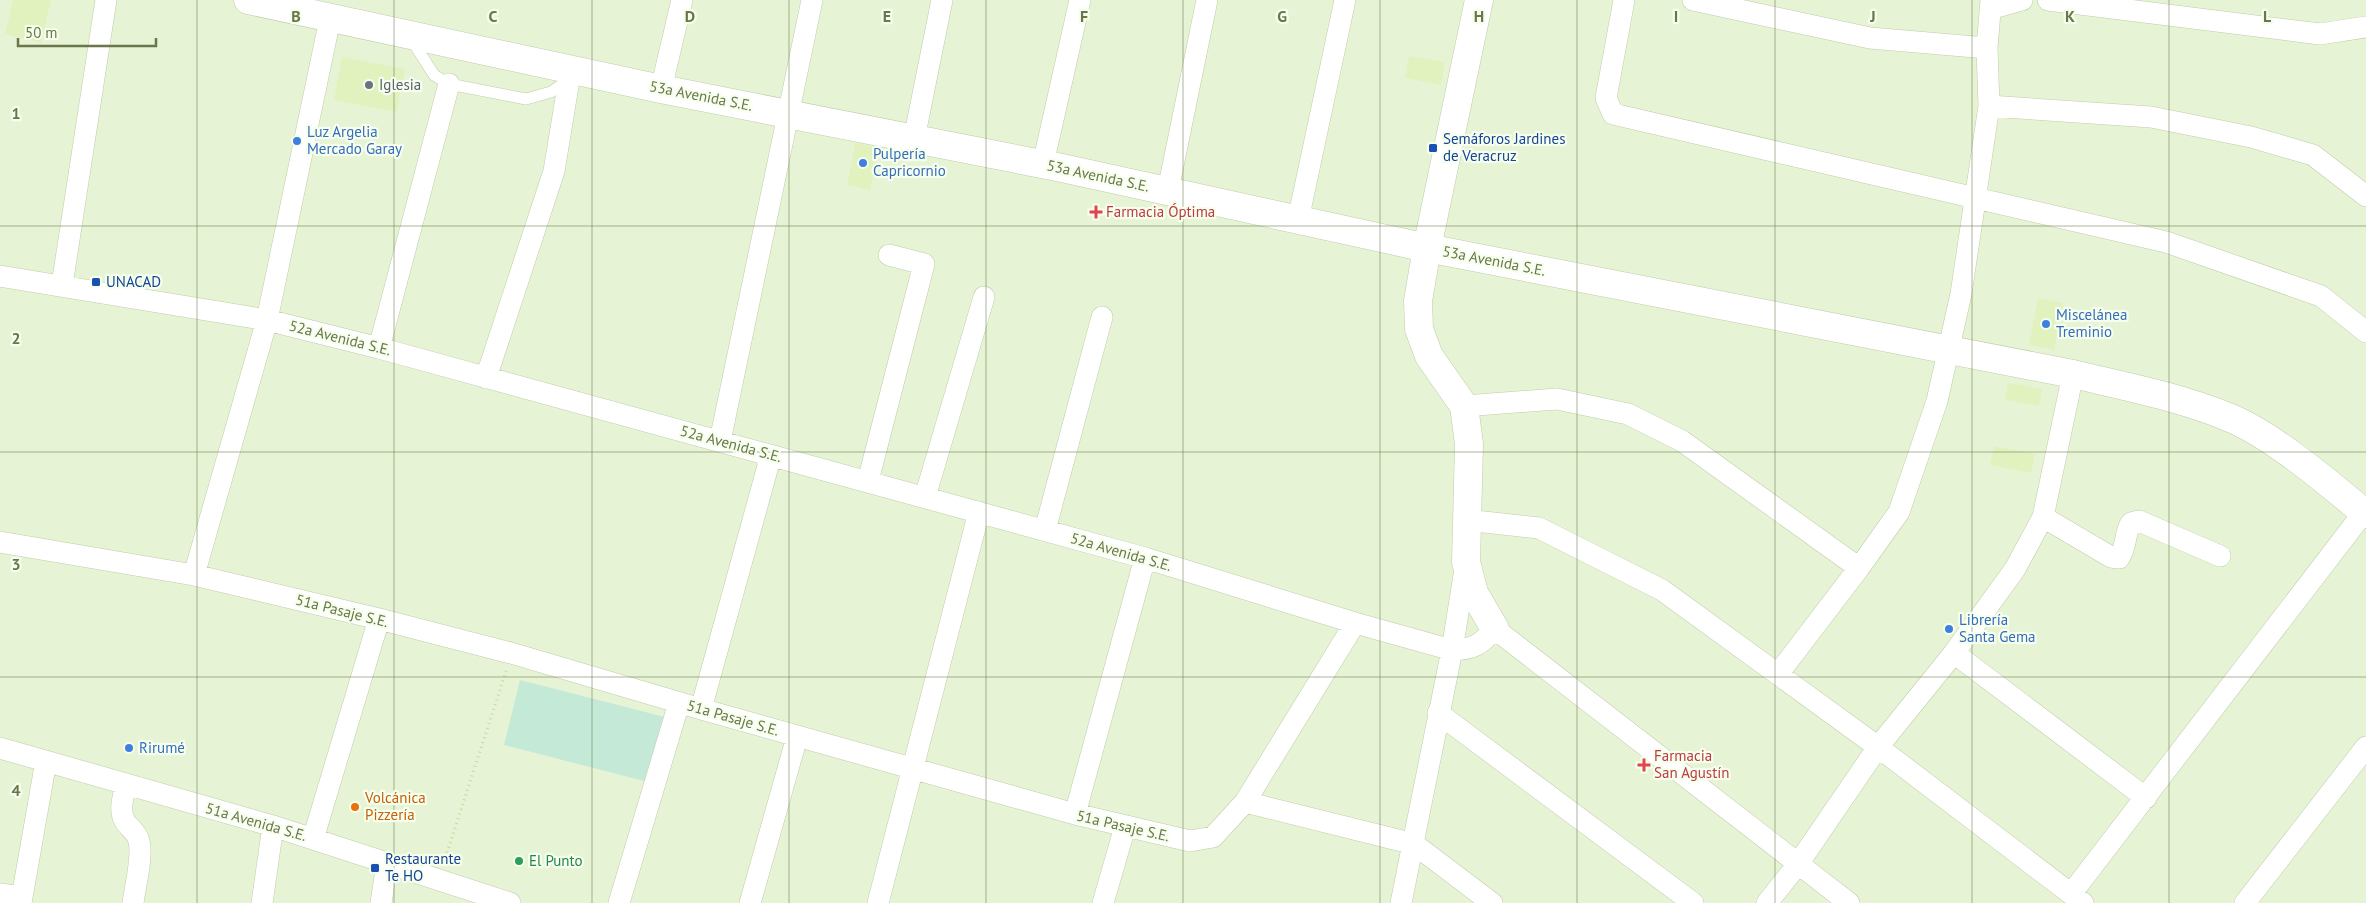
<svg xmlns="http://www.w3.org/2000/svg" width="2366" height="903" viewBox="0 0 2366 903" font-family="'PT Sans',sans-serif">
<rect width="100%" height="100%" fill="#f1fce6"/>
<!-- residential -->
<path fill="#e6f4d5" d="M0,0H2366V903H0Z"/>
<!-- green -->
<path fill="#c4ead7" d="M520,680L665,717L648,782L504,745Z"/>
<!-- building -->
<path fill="#e2f2be" d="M13,0H51L41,43L5,34Z
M1409,56L1445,62L1441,85L1405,78Z
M342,57L405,69L397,112L334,100Z
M855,143L879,148L870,190L847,185Z
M2038,298L2063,303L2054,350L2029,345Z
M2008,383L2042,389L2039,406L2005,400Z
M1994,446L2035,454L2031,473L1990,465Z"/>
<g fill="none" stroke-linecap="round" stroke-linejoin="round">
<defs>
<path id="service" d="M411,39L434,75L449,84L526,99L551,92L569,80"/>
<path id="minor" d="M1624,0L1606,98L1613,114L2166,242L2321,296L2366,332
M1693,0L1870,38L1987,48
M2048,0L2320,34L2366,27
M1990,9L2022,0
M661,89L682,0
M1989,106L2151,117L2251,137L2313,155L2366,196
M914,139L942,0
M1043,164L1080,0
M1168,190L1207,0
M1298,220L1345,0
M0,276L267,320L379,348L1145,558L1355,623L1452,650C1474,649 1480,645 1495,629L1849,903
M62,285L106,0
M379,348L449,84
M486,378L554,171L569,80
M1464,406L1557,399L1628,414L1682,441L1859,568
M720,441L812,0
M868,481L924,264L889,255
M925,497L984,297
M2043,517L2111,557L2119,558C2127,547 2124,534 2131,523L2139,521L2220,556
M1466,520L1539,528L1662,590L1878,747L2083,903
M1045,530L1102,317
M0,542L194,575L379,619L511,653L701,709L1075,814L1190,841L1213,837L1245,802L1355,623
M194,575L267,320L330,19
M1954,653L2146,798
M1778,674L1859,568L1899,512L1937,401L1961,294L1989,106L1987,48L1991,0
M701,709L771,455
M1438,713L1693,903
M0,748L273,826L510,903
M126,785C123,797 118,812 126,823C131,829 137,833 139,841C143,857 135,887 133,903
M1245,802L1414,844L1492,903
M1075,814L1145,558
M313,839L379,619
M0,894L22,897
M2071,894L2364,512
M21,903L46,761
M262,903L273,826
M381,903L387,863
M619,903L679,703
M750,903L797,737
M878,903L979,512
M1103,903L1125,827
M1401,903L1452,650L1465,569
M1767,903L1798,864L1878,747L1954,653L2015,569L2043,517L2073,374
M2245,903L2366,747"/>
<path id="tertiary" d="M248,0L661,89L1062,168L1427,248L2073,374C2123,386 2180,397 2228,417C2273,435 2328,483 2366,514
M1479,0L1427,248L1418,301L1419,329L1429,356L1464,406L1469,444L1466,562L1474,593L1495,629"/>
</defs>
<!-- service casing -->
<use href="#service" stroke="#c0cca9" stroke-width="12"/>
<!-- minor casing -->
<use href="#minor" stroke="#c0cca9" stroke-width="22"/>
<!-- tertiary casing -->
<use href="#tertiary" stroke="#c0cca9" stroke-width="29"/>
<!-- path -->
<path stroke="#c7d7a1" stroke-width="3" stroke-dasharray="1 4" stroke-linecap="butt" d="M444,862L506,671"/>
<!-- service -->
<use href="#service" stroke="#fff" stroke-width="11"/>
<!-- minor -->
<use href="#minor" stroke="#fff" stroke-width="21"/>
<!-- tertiary -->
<use href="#tertiary" stroke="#fff" stroke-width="28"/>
</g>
<!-- grid -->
<path fill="none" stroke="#6b764b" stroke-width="1" stroke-opacity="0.55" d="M197,0V903M394,0V903M592,0V903M789,0V903M986,0V903M1183,0V903M1380,0V903M1577,0V903M1775,0V903M1972,0V903M2169,0V903M0,226H2366M0,452H2366M0,677H2366"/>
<!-- markers -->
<circle fill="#6b7280" stroke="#f6ffed" stroke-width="2" cx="369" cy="85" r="5"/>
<g fill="#3f7fe0" stroke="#f6ffed" stroke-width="2">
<circle cx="297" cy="141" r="5"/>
<circle cx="863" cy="163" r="5"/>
<circle cx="2046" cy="324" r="5"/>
<circle cx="1949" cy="629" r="5"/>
<circle cx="129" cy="748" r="5"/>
</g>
<g fill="#1a4fb4" stroke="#f6ffed" stroke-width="2">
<rect x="1428" y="143" width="10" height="10" rx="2.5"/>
<rect x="91" y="277" width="10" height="10" rx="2.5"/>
<rect x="370" y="863" width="10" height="10" rx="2.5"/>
</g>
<g fill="#e0444e" stroke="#f6ffed" stroke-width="2">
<path d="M1093.5 204.5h5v5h5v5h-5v5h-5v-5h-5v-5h5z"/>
<path d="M1641.5 757.5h5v5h5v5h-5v5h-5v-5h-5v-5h5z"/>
</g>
<circle fill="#e8710a" stroke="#f6ffed" stroke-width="2" cx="355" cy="807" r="5"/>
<circle fill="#2e9e5b" stroke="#f6ffed" stroke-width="2" cx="519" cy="861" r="5"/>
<g text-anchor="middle" stroke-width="4.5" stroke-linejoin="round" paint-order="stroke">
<!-- worship labels -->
<g font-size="15" fill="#5b616d" stroke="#f6ffed" text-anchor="start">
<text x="379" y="90">Iglesia</text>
</g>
<!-- street labels -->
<g font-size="15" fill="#6b764b" stroke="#f6ffed">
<text transform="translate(701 96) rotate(11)" y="5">53a Avenida S.E.</text>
<text transform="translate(1098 176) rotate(12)" y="5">53a Avenida S.E.</text>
<text transform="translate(1494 261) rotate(11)" y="5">53a Avenida S.E.</text>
<text transform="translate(340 338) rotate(14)" y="5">52a Avenida S.E.</text>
<text transform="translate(731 444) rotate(15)" y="5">52a Avenida S.E.</text>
<text transform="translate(1121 552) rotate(16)" y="5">52a Avenida S.E.</text>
<text transform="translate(342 611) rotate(14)" y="5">51a Pasaje S.E.</text>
<text transform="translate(733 718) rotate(16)" y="5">51a Pasaje S.E.</text>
<text transform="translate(256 822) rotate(16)" y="5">51a Avenida S.E.</text>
<text transform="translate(1123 826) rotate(13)" y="5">51a Pasaje S.E.</text>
</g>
<!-- shop labels -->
<g font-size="15" fill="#366cbe" stroke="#f6ffed" text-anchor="start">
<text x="307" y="137">Luz Argelia<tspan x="307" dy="17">Mercado Garay</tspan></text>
<text x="873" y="159">Pulpería<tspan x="873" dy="17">Capricornio</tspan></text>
<text x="2056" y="320">Miscelánea<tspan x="2056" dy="17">Treminio</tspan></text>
<text x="1959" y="625">Librería<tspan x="1959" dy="17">Santa Gema</tspan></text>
<text x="139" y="753">Rirumé</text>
</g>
<!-- transit labels -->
<g font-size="15" fill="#164399" stroke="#f6ffed" text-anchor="start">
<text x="1443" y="144">Semáforos Jardines<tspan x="1443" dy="17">de Veracruz</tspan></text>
<text x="106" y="287">UNACAD</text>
<text x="385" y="864">Restaurante<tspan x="385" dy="17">Te HO</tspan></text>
</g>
<!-- health labels -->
<g font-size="15" fill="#be3a42" stroke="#f6ffed" text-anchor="start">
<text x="1106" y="217">Farmacia Óptima</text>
<text x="1654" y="761">Farmacia<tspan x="1654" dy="17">San Agustín</tspan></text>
</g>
<!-- food labels -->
<g font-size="15" fill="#c56008" stroke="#f6ffed" text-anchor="start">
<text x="365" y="803">Volcánica<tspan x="365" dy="17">Pizzería</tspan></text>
</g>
<!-- leisure labels -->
<g font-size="15" fill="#27864d" stroke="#f6ffed" text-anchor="start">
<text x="529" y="866">El Punto</text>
</g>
</g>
<g font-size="16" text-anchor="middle" font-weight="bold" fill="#6b764b" stroke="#f6ffed" stroke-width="4.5" stroke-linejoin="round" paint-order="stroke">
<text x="296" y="22">B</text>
<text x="493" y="22">C</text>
<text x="690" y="22">D</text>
<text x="887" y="22">E</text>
<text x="1084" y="22">F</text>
<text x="1282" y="22">G</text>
<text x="1479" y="22">H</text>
<text x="1676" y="22">I</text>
<text x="1873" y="22">J</text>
<text x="2070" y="22">K</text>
<text x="2267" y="22">L</text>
<text x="16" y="119">1</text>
<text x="16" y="344">2</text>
<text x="16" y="570">3</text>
<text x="16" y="796">4</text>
</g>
<!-- scale -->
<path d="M18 38v8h138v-8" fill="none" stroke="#6b764b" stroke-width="2.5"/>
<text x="25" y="38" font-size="15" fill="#6b764b" stroke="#f6ffed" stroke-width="4" paint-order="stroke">50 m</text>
</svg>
